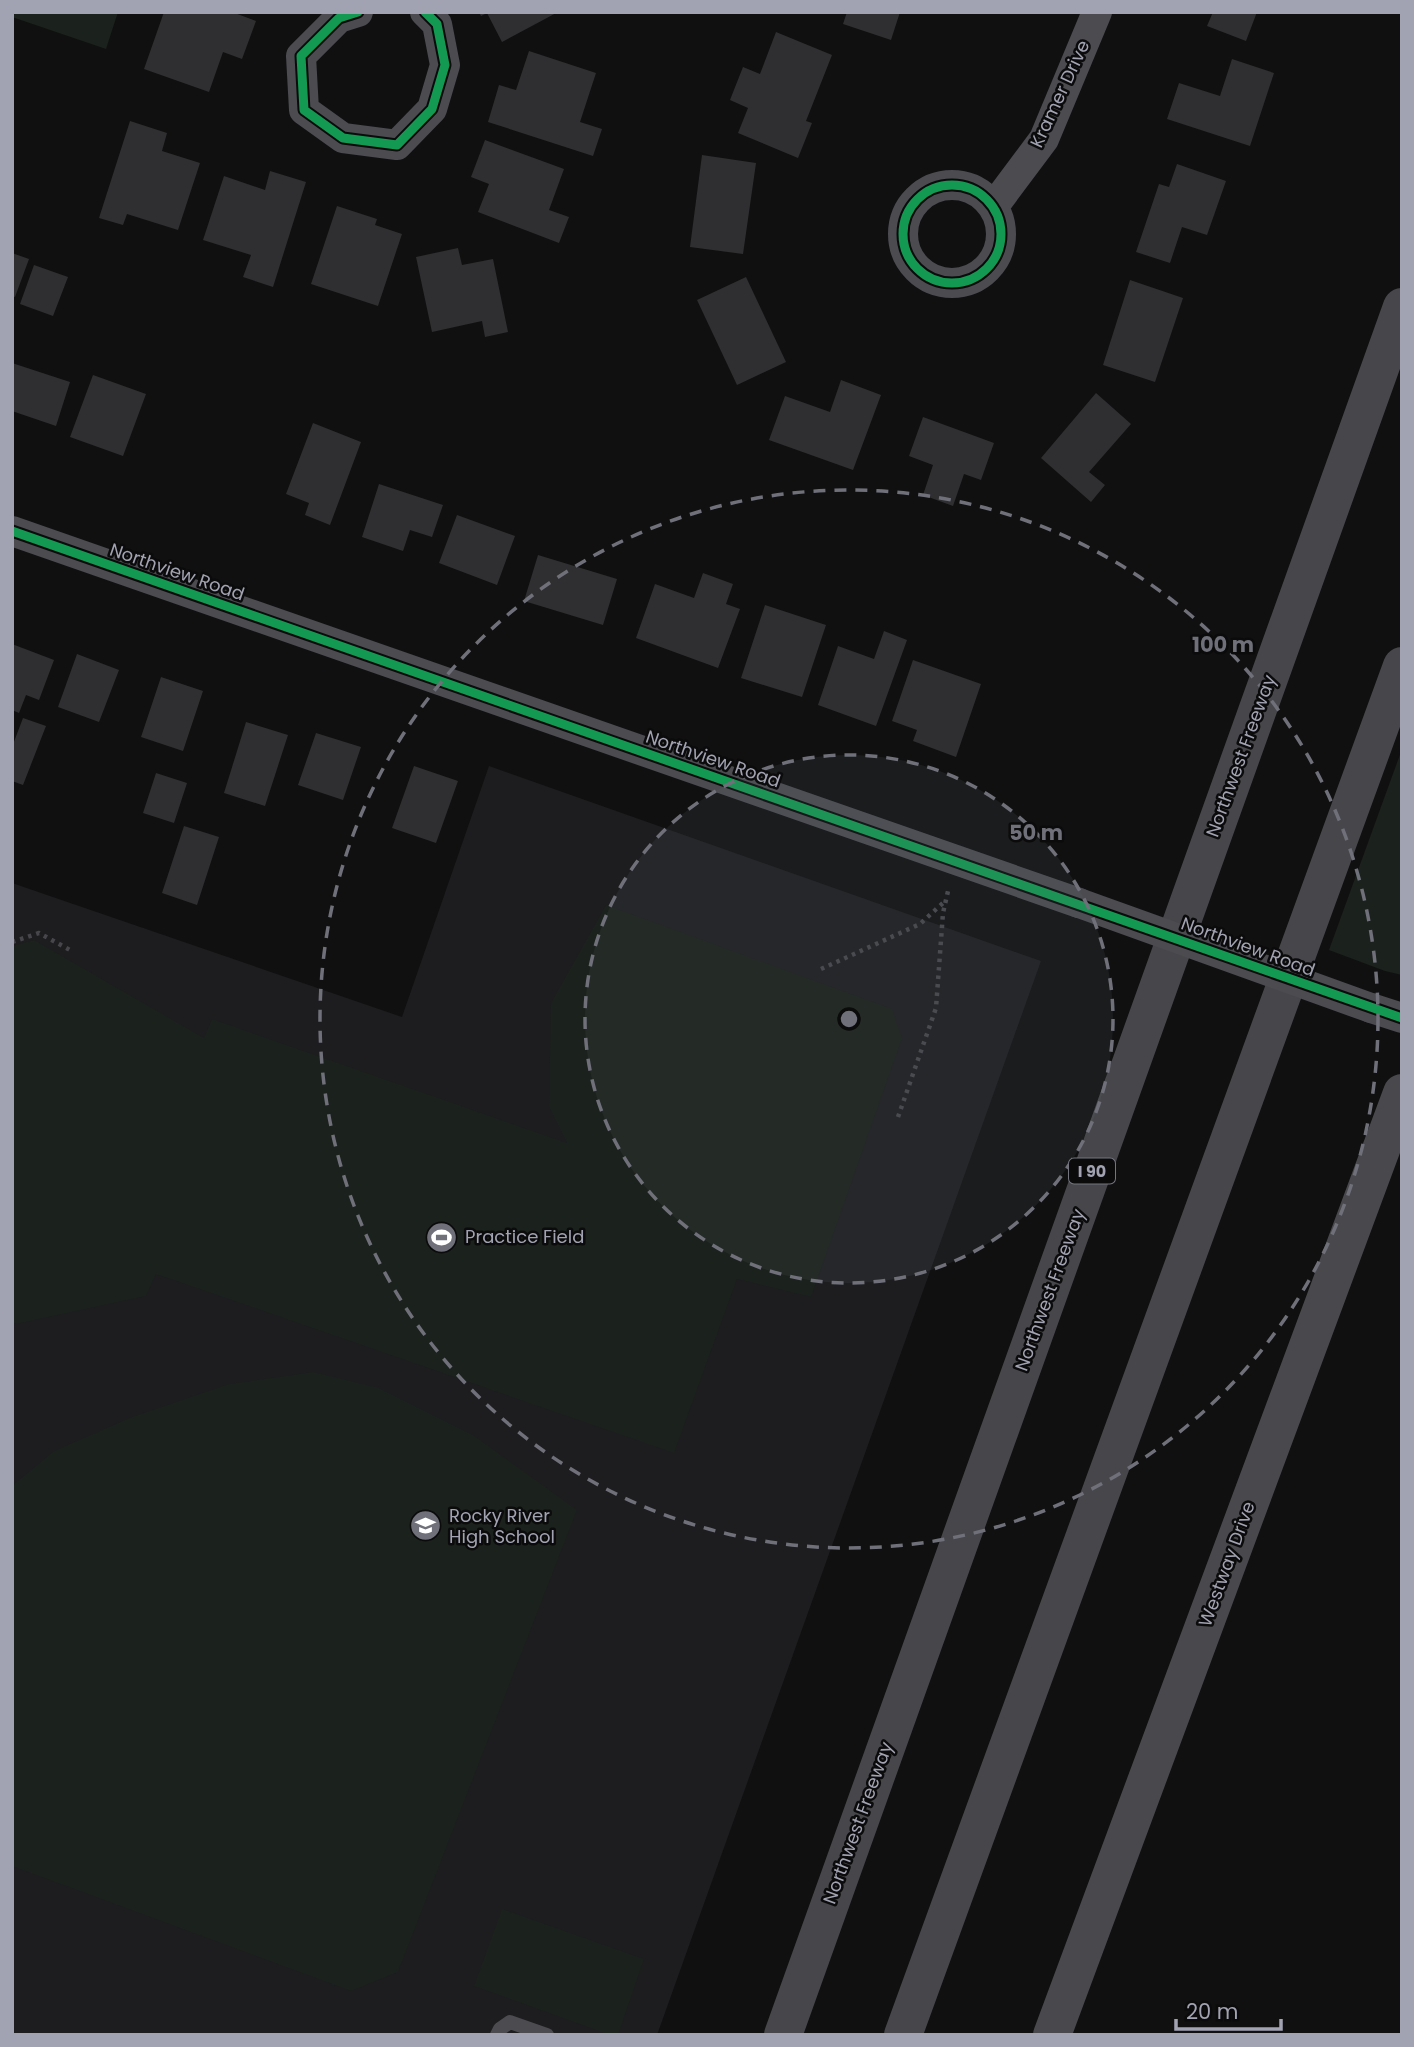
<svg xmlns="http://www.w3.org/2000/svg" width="1414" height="2047" viewBox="0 0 1414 2047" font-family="Poppins,sans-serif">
<rect width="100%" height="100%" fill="#101011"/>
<!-- built -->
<path fill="#1d1d1f" d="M489,766L1041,961L657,2035H12V883L402,1017Z"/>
<!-- green -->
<path fill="#1b211c" d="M12,12H118L106,49L12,17Z
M1402,749V975L1385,971L1329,950Z
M606,905L892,1009L902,1038L811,1297L737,1279L674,1453L156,1274L146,1296L16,1324L12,1323V946L34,940L204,1038L212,1019L567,1143L549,1107L551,1003Z
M313,1372L379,1388L473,1435L577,1510L398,1972L351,1991L12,1866V1486L54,1451L132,1417L229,1384Z
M502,1909L644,1959L618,2035H610L474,1986Z"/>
<!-- building -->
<path fill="#2f2f31" d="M164,12H232L256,21L242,59L223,52L209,92L144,69Z
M479,12H558L502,42L487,13L481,16Z
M847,12H900L891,40L843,24Z
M1213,12H1257L1246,41L1207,26Z
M776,32L832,55L806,121L812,123L798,158L738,133L748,108L730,100L743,67L760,74Z
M529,51L596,73L580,122L602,129L593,156L488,122L499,85L516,90Z
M1232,59L1274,73L1250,146L1167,119L1179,83L1220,96Z
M130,121L167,133L162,151L200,163L178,230L127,214L123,225L99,218Z
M485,140L564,169L549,210L569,217L559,243L478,212L489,184L471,177Z
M702,155L756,163L743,254L690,247Z
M1177,164L1226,181L1207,235L1182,227L1170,263L1136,252L1159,184L1169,187Z
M270,171L306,182L273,287L243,277L251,255L203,240L224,176L265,190Z
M337,206L377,219L375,225L402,234L378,306L311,284Z
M458,248L462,265L493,259L508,332L485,337L482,321L432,332L416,257Z
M12,253L29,259L15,297L12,296Z
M34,265L68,277L53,316L20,304Z
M746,277L786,362L737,385L697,300Z
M1130,280L1183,298L1155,382L1103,365Z
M12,363L70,382L56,426L12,411Z
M93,375L146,394L123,456L70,437Z
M841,380L881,395L853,470L769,440L785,396L830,412Z
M1096,393L1131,424L1089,472L1105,485L1091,502L1041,458Z
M923,417L994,443L981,480L964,474L953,506L923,495L933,465L909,456Z
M313,423L361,442L330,525L305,515L309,503L286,494Z
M379,484L443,505L432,537L410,530L403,551L362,537Z
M457,515L515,536L497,585L439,563Z
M538,555L617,579L603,625L524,601Z
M703,573L733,584L726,604L740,609L718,668L636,638L655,584L694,598Z
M765,605L826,625L802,697L741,678Z
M884,631L907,640L876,726L818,705L838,646L874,659Z
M12,644L54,660L39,700L26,695L19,713L12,710Z
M77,654L119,670L99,722L58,707Z
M913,660L981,684L956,757L913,741L917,730L892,721Z
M161,677L203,691L183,751L141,737Z
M23,718L46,726L23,785L12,781V747Z
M246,722L288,735L265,806L224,793Z
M316,733L361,747L343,800L298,785Z
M414,766L458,781L436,843L392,828Z
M156,773L187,783L174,823L143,813Z
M184,826L219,837L197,905L162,893Z"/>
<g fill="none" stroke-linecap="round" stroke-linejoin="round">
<!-- path -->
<path stroke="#46464b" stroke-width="4.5" stroke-dasharray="3.5 5" stroke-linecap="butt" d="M12,942L39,933L70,950
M821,969L920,924L944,902
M898,1117L936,1008L943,913L948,891"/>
<!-- lane -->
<path stroke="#4b4b50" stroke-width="14" d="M497,2035L500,2029L510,2022L547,2035"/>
<!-- street -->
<path stroke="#4b4b50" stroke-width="30" d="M358,12L339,18L301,56L304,110L343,138L397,145L432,109L445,65L437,24L425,12
M903 234a49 49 0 1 1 98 0a49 49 0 1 1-98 0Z
M994,206L1044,139L1097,12
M12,531L1079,903
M1371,1008L1402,1018"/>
<!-- secondary -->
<path stroke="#49494d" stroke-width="38" d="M1052,2035L1402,1093"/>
<!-- highway -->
<path stroke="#47474b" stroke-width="38" d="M783,2035L1402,307
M903,2035L1402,666"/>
<!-- street-bridge -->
<path stroke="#4b4b50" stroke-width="30" d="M1079,903L1371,1008"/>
<defs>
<path id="cycleway" d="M358,12L339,18L301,56L304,110L343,138L397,145L432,109L445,65L437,24L425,12
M903 234a49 49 0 1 1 98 0a49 49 0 1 1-98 0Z
M12,531L1402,1018"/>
</defs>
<!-- cycleway casing -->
<use href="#cycleway" stroke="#0b0b0c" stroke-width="13"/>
<!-- cycleway -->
<use href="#cycleway" stroke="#139951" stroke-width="9"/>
</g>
<!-- distance rings -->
<circle cx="849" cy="1019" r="264" fill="#6f707a" fill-opacity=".12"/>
<g fill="none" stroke="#6f707a" stroke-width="3.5" stroke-dasharray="12 9">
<circle cx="849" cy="1019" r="264"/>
<circle cx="849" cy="1019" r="529"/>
</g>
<!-- icons -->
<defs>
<symbol id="stadium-disc" viewBox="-11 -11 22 22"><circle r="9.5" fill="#6f707a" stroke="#0b0b0c"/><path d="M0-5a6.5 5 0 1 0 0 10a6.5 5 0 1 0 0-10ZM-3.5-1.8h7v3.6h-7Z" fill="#fff"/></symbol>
<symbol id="school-disc" viewBox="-11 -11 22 22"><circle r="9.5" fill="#6f707a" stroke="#0b0b0c"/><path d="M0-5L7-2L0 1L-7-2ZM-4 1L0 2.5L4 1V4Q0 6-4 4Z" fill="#fff"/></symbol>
</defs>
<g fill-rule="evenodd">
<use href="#stadium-disc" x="424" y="1220" width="35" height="35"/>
<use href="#school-disc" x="408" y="1508" width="35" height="35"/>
</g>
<g text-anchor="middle" stroke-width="5" stroke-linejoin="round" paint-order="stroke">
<!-- shield labels -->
<rect fill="#0b0b0c" stroke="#757580" stroke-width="2" x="1069" y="1158.5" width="46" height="25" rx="5"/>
<g font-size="16" font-weight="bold" fill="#a2a3b2">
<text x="1092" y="1177">I 90</text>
</g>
<!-- street labels -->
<g font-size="18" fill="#a2a3b2" stroke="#0b0b0c">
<text transform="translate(1060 94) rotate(-65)" y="6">Kramer Drive</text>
<text transform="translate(177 572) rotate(19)" y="6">Northview Road</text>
<text transform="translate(1241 756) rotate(-70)" y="6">Northwest Freeway</text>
<text transform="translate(713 759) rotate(19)" y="6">Northview Road</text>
<text transform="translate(1248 947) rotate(20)" y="6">Northview Road</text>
<text transform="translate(1050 1290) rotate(-70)" y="6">Northwest Freeway</text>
<text transform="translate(1227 1564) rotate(-70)" y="6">Westway Drive</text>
<text transform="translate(858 1823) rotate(-70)" y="6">Northwest Freeway</text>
</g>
<!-- poi labels -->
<g font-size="18" fill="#a2a3b2" stroke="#0b0b0c" text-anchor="start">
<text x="465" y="1243">Practice Field</text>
<text x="449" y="1522">Rocky River<tspan x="449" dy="21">High School</tspan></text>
</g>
</g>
<circle cx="849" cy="1019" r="10" fill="#6f707a" stroke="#0b0b0c" stroke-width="3.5"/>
<g font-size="21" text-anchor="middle" font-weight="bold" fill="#6f707a" stroke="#0b0b0c" stroke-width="5" stroke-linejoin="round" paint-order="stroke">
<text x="1223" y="652">100 m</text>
<text x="1036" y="840">50 m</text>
</g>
<!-- border -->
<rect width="1414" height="2047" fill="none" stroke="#a2a3b2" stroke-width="28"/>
<!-- scale -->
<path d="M1176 2019v10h105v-10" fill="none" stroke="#a2a3b2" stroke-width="3.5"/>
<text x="1186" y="2019" font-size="21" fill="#a2a3b2" stroke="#0b0b0c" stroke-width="5" paint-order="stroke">20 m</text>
</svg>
